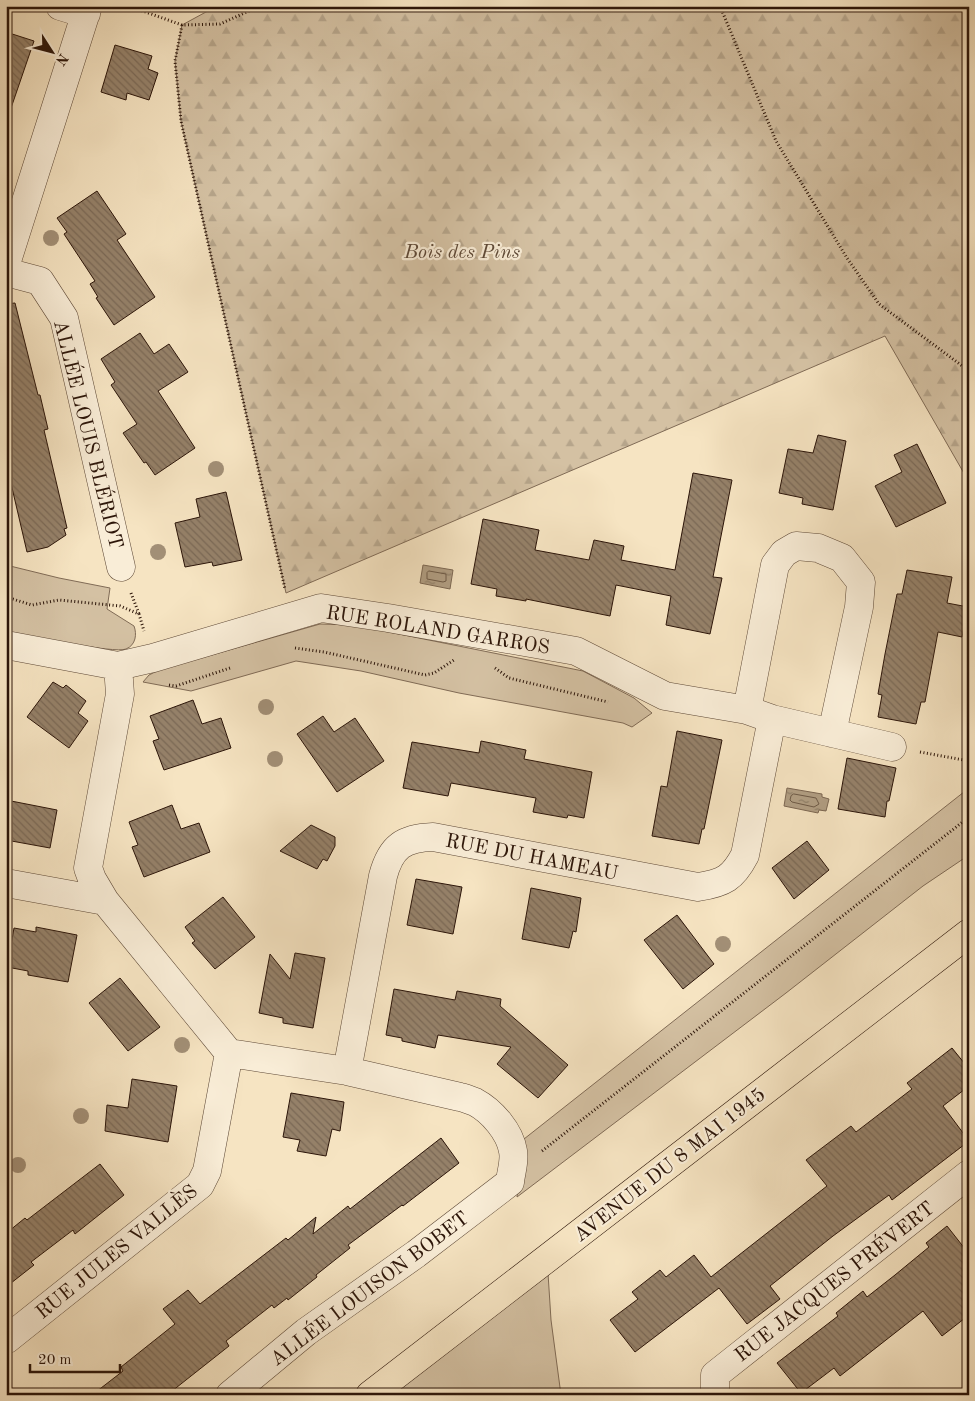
<svg xmlns="http://www.w3.org/2000/svg" width="975" height="1401" viewBox="0 0 975 1401" font-family="'Old Standard TT',serif">
<defs>
<pattern id="forest-firs" width="22" height="20" patternUnits="userSpaceOnUse" patternTransform="scale(1.25)"><rect width="22" height="20" fill="#d4c1a3"/><path d="M5 1l3.5 6h-7zM16 11l3.5 6h-7z" fill="#b6a58b"/></pattern>
<pattern id="water-ripples" width="26" height="14" patternUnits="userSpaceOnUse" patternTransform="scale(1.25)"><rect width="26" height="14" fill="#b19e83"/><path d="M2 4q2-2 4 0t4 0M15 11q2-2 4 0t4 0" fill="none" stroke="#908069"/></pattern>
<pattern id="building-back-hatch" width="6" height="6" patternUnits="userSpaceOnUse" patternTransform="scale(1.25)"><rect width="6" height="6" fill="#958169"/><path d="M-1 5l2 2M0 0l6 6M5-1l2 2" fill="none" stroke="#7a6855"/></pattern>
</defs>
<rect width="100%" height="100%" fill="#f6e4c2"/>
<filter id="stains"><feTurbulence type="fractalNoise" baseFrequency=".004" numOctaves="4"/><feColorMatrix values="0 0 0 0 .2 0 0 0 0 .09 0 0 0 0 .02 0 0 0 .5 -.17"/></filter>
<radialGradient id="worn" r=".72"><stop offset=".6" stop-color="#630" stop-opacity="0"/><stop offset="1" stop-color="#630" stop-opacity=".3"/></radialGradient>
<!-- green -->
<path fill="#d4c1a3" stroke="#806b56" d="M6,565L59,578L110,588L107,609L134,626C137,634 136,645 126,649C115,654 24,635 6,631Z
M320,624L354,625L583,671L634,698L652,713L632,727L623,723L459,693L361,671L296,661L191,691L143,682L149,675L159,670Z
M969,788V855L923,886L786,993L517,1197L524,1139Z
M548,1273L551,1320L561,1395H392Z"/>
<!-- forest -->
<path fill="url(#forest-firs)" stroke="#806b56" d="M217,6H969V482L885,336L286,593L181,121L175,61L182,25Z"/>
<!-- water -->
<path fill="url(#water-ripples)" stroke="#7c6752" d="M423,565L453,570L450,589L420,583Z
M787,788L822,794V797L829,799L826,811L819,810L818,813L784,806Z"/>
<g fill="none" stroke-linecap="round" stroke-linejoin="round">
<!-- shore -->
<path stroke="#6e5a46" stroke-width="1" d="M429,571L446,574V581L443,582L427,579V573Z
M794,794L816,798L819,804L814,807L792,802L790,800L791,796Z"/>
</g>
<!-- building -->
<path fill="url(#building-back-hatch)" stroke="#2c1509" d="M6,32L34,41L10,111L6,110Z
M115,45L152,56L148,69L158,73L149,100L127,93L126,100L101,92Z
M97,191L126,234L117,240L155,297L114,325L96,298L98,297L90,284L95,281L64,234L67,232L57,218Z
M15,303L38,395H40L48,429L44,430L67,528L64,529L66,535L48,547L27,552L6,462V304Z
M140,333L154,354L169,344L188,372L158,391L195,448L155,475L146,462L144,463L123,433L137,424L111,385L115,382L101,359Z
M818,435L846,441L833,510L802,504L803,498L779,493L788,449L813,453Z
M917,444L946,503L896,527L875,486L902,472L894,455Z
M693,473L732,480L713,577L722,578L710,634L666,625L671,596L616,585L610,616L526,599V601L496,596L497,589L471,584L483,519L539,530L535,550L589,560L594,540L624,546L621,560L675,570Z
M226,492L242,560L213,566L212,562L185,567L175,523L200,517L196,499Z
M907,570L952,577L947,603L968,607L962,637L938,632L925,702H921L916,724L878,717L882,695L878,694L885,654L897,594H902Z
M53,682L63,688L66,685L86,701L78,713L88,721L69,748L27,717Z
M193,700L202,724L221,718L231,748L164,770L153,741L159,739L150,716Z
M323,716L334,732L355,718L384,761L337,792L297,734Z
M677,731L722,740L704,829H702L699,844L652,836L661,786L667,787Z
M481,741L526,750L524,759L592,772L584,818L568,815L567,818L533,812L536,798L451,783L448,796L403,788L412,742L479,753Z
M847,758L896,768L889,801H887L885,817L838,809Z
M6,800L57,810L50,848L6,840Z
M172,805L181,829L199,823L210,852L144,877L132,847L138,845L129,822Z
M311,825L335,837V846L327,861L323,859L317,869L280,851Z
M807,841L829,870L794,899L772,868Z
M416,879L462,887L453,934L407,925Z
M531,888L581,898L576,932L573,931L569,948L522,939Z
M223,897L255,937L215,969L192,943L195,941L185,927Z
M677,915L714,964L683,989L644,940Z
M36,927L77,935L68,982L28,975V971L7,967L14,928L36,932Z
M295,953L325,958L313,1028L283,1023V1018L259,1013L270,954L290,979Z
M120,978L160,1027L128,1051L89,1003Z
M394,989L455,1000L457,991L501,999L500,1006L568,1065L538,1098L497,1064L511,1047L438,1035L435,1048L402,1041V1038L386,1035Z
M952,1048L969,1069V1086L943,1106L969,1141L892,1200L889,1195L833,1236L770,1286L780,1299L747,1324L719,1288L635,1352L610,1320L638,1299L632,1292L660,1270L666,1277L694,1255L711,1277L827,1186L806,1160L851,1126L856,1132L912,1089L907,1083Z
M132,1079L177,1086L168,1142L105,1131L107,1105L128,1108Z
M291,1093L344,1102L340,1131L332,1129L326,1156L297,1151L300,1140L283,1137Z
M441,1138L459,1163L403,1206L402,1205L348,1245L350,1248L316,1275L317,1277L288,1300L287,1298L274,1308L272,1305L226,1341L229,1346L167,1395H92L123,1371L121,1367L175,1324L163,1309L188,1290L200,1304L286,1238L288,1240L316,1217L313,1234L348,1206L350,1209Z
M100,1164L124,1195L75,1234L73,1230L31,1262L34,1265L6,1287V1227L9,1231L25,1218L27,1220Z
M947,1226L969,1254V1315L942,1336L923,1311L840,1376L834,1368L801,1393L777,1363L838,1316L836,1313L863,1291L867,1297L895,1275L929,1247L926,1243Z"/>
<g fill="none" stroke-linecap="round" stroke-linejoin="round">
<defs>
<path id="minor" d="M60,6L86,14
M6,264L88,6
M6,272L40,281L64,318L121,567
M6,645L118,666L153,658L321,608L388,618L576,651L665,696L747,710L772,719L892,747
M747,710L775,565L784,553L796,546L818,548L842,558L861,582L859,607L832,733
M6,883L105,901
M229,1053L347,1071L460,1097C465,1098 470,1100 475,1102C492,1111 510,1132 513,1151C515,1161 511,1172 510,1182L416,1254L306,1332L230,1395
M347,1071L383,876C391,846 404,838 433,837L698,887C724,883 733,878 745,855L772,719
M6,1340L200,1185L207,1171L229,1053L105,901L92,879L88,868L120,694L118,666
M715,1395V1375L969,1174"/>
<path id="major" d="M370,1395L969,933"/>
</defs>
<!-- minor casing -->
<use href="#minor" stroke="#5e4937" stroke-width="29"/>
<!-- major casing -->
<use href="#major" stroke="#2c1509" stroke-width="29"/>
<!-- path -->
<path stroke="#2c1509" stroke-width="3" stroke-dasharray="1 2.5" stroke-linecap="butt" d="M121,6L140,10L182,25L220,24L260,6
M720,6L776,141L847,258L879,304L969,371
M182,25L175,61L181,121L285,589
M131,593L139,614
M6,597L32,605L59,600L120,606L139,614L144,631
M295,648L324,652L425,675L434,673L454,660
M495,668L509,678L608,702
M169,685L176,686L230,668
M920,752L969,761
M542,1151L969,817"/>
<!-- minor -->
<use href="#minor" stroke="#f9edd7" stroke-width="28"/>
<!-- major -->
<use href="#major" stroke="#f6e4c2" stroke-width="28"/>
</g>
<!-- trees -->
<g fill="#a28f76">
<circle cx="51" cy="238" r="8"/>
<circle cx="216" cy="469" r="8"/>
<circle cx="158" cy="552" r="8"/>
<circle cx="266" cy="707" r="8"/>
<circle cx="275" cy="759" r="8"/>
<circle cx="723" cy="944" r="8"/>
<circle cx="182" cy="1045" r="8"/>
<circle cx="81" cy="1116" r="8"/>
<circle cx="18" cy="1165" r="8"/>
</g>
<g text-anchor="middle" stroke-width="4.5" stroke-linejoin="round" paint-order="stroke">
<!-- park labels -->
<g font-size="20" font-style="italic" fill="#5e4937" stroke="#f9edd7">
<text x="462" y="258">Bois des Pins</text>
</g>
<!-- street labels -->
<g font-size="20" fill="#2c1509" stroke="#f9edd7">
<text transform="translate(89 434) rotate(76)" y="7">ALLÉE LOUIS BLÉRIOT</text>
<text transform="translate(438 629) rotate(9)" y="7">RUE ROLAND GARROS</text>
<text transform="translate(532 856) rotate(11)" y="7">RUE DU HAMEAU</text>
<text transform="translate(669 1164) rotate(-38)" y="7">AVENUE DU 8 MAI 1945</text>
<text transform="translate(116 1251) rotate(-39)" y="7">RUE JULES VALLÈS</text>
<text transform="translate(834 1281) rotate(-38)" y="7">RUE JACQUES PRÉVERT</text>
<text transform="translate(369 1288) rotate(-37)" y="7">ALLÉE LOUISON BOBET</text>
</g>
</g>
<!-- margin -->
<rect width="975" height="1401" fill="none" stroke="#f6e4c2" stroke-width="25"/>
<rect x="8" y="8" width="960" height="1386" fill="none" stroke="#2c1509" stroke-width="2.5"/>
<rect x="12" y="12" width="950" height="1376" fill="none" stroke="#2c1509"/>
<!-- north arrow -->
<g transform="translate(52 52) rotate(126)" stroke="#f9edd7" stroke-width="4" paint-order="stroke">
<path d="M0-4L9 19L0 12L-9 19Z" fill="#2c1509"/>
<text y="-8" font-size="14" font-weight="bold" text-anchor="middle" fill="#2c1509">N</text>
</g>
<!-- scale -->
<path d="M30 1364v8h90v-8" fill="none" stroke="#2c1509" stroke-width="2.5"/>
<text x="38" y="1364" font-size="15" fill="#2c1509" stroke="#f9edd7" stroke-width="4" paint-order="stroke">20 m</text>
<rect width="100%" height="100%" filter="url(#stains)"/>
<rect width="100%" height="100%" fill="url(#worn)"/>
</svg>
